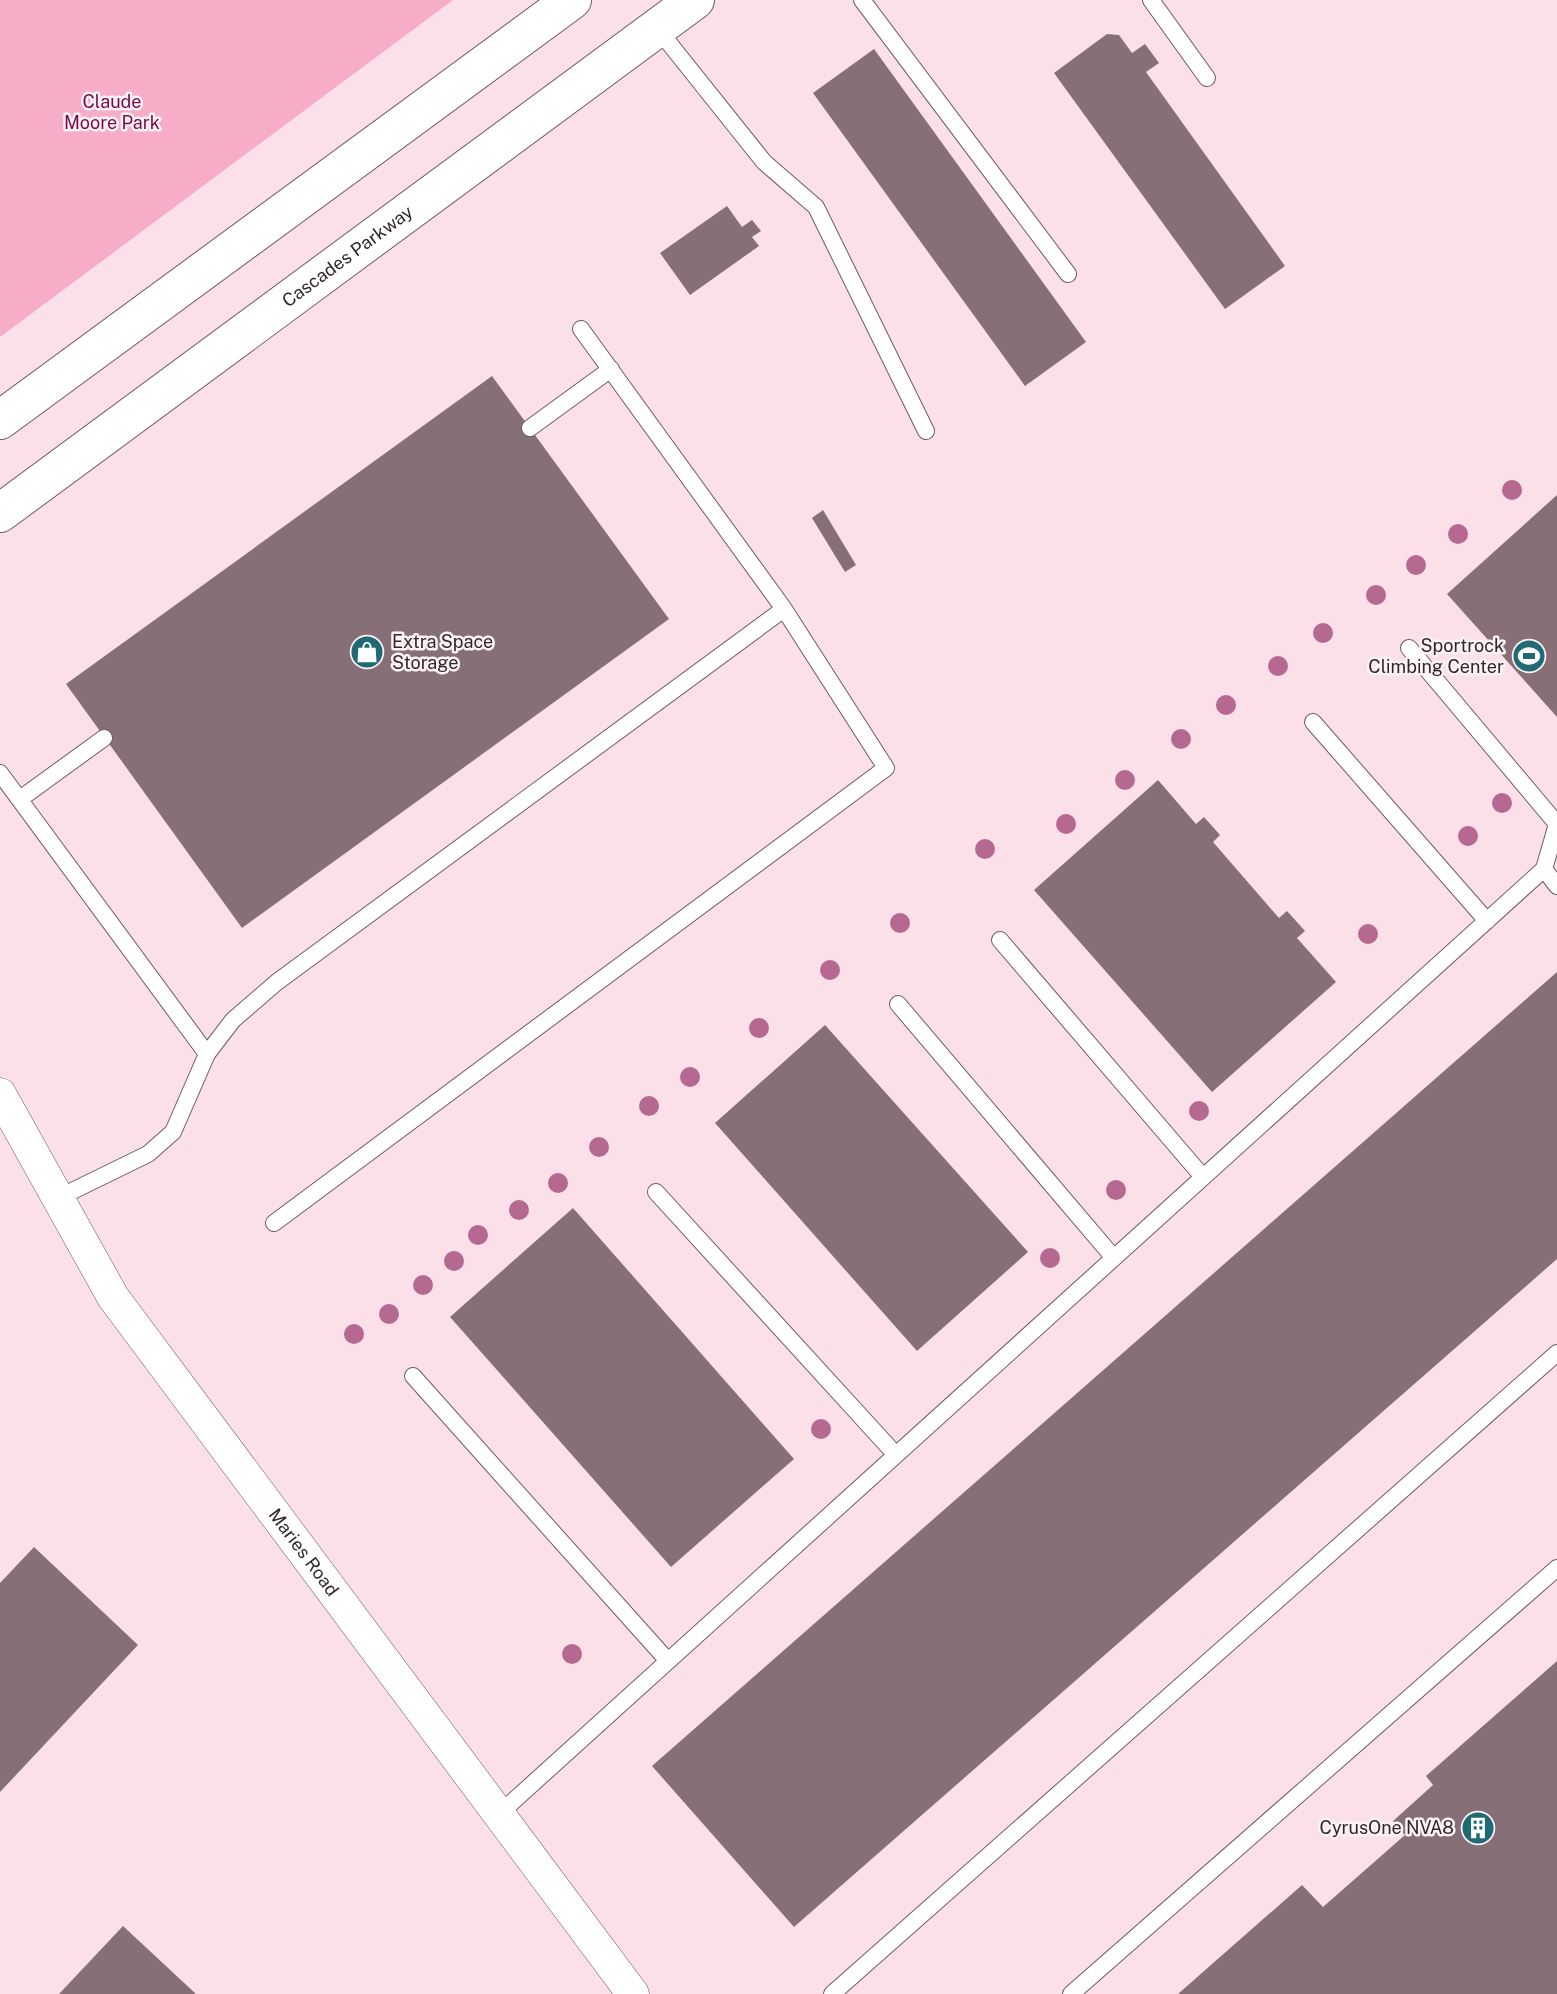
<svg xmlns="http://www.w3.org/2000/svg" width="1557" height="1994" viewBox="0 0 1557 1994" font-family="'Public Sans',sans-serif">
<rect width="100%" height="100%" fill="#fbe0e9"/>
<!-- green -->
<path fill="#f7acc8" d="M0,0H453L0,337Z"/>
<!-- building -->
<path fill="#876f78" d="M1107,34L1119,35L1132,53L1145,44L1159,63L1146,72L1285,266L1225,309L1054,73Z
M874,49L1086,342L1025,386L813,93Z
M727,206L742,227L752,220L761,231L752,237L759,246L690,295L660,253Z
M492,376L669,619L242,928L66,684Z
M1557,495V717L1447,594Z
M823,510L856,565L845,572L812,518Z
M1158,780L1196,824L1204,817L1220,835L1213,842L1279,918L1287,911L1305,931L1297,938L1336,982L1212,1092L1034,890Z
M1557,972V1259L794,1927L652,1766Z
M825,1025L1028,1252L917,1351L715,1123Z
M573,1208L794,1459L671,1567L450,1317Z
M34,1547L138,1645L0,1792V1583Z
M1557,1661V1994H1178L1302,1885L1323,1907L1405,1835L1393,1821L1433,1785L1426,1776Z
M123,1926L196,1994H59Z"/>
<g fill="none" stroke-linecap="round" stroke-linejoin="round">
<defs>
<path id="lane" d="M862,0L1068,274
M1151,0L1207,78
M657,28L764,162L816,207L926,431
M581,329L784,609
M530,428L611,369
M1409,648L1557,824
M1313,722L1487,921
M0,773L207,1054
M20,799L104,738
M1544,869L1557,824
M1000,940L1203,1177
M898,1004L1114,1258
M656,1192L896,1455
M58,1198L148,1154L173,1132L207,1054L233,1020L277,982L784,609L886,768L274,1223
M413,1376L668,1661
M499,1814L1544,869L1557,886
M832,1994L1557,1353
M1071,1994L1557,1568"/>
<g id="street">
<path id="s1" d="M0,1094L113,1297L633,1994"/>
</g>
<g id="secondary">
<path d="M0,420L572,0"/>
<path id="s2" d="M0,513L695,0"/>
</g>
</defs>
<!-- lane casing -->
<use href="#lane" stroke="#715a62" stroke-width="18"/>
<!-- street casing -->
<use href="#street" stroke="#715a62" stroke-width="33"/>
<!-- secondary casing -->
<use href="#secondary" stroke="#715a62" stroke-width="40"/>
<!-- lane -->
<use href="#lane" stroke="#fff" stroke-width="16"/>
<!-- street -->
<use href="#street" stroke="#fff" stroke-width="32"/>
<!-- secondary -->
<use href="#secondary" stroke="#fff" stroke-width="38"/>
</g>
<!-- trees -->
<g fill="#b56990">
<circle cx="1512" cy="490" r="10"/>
<circle cx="1458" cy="534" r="10"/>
<circle cx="1416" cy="565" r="10"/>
<circle cx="1376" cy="595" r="10"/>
<circle cx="1323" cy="633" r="10"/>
<circle cx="1278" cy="666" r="10"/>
<circle cx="1226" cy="705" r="10"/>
<circle cx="1181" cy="739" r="10"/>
<circle cx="1125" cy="780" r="10"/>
<circle cx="1502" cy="803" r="10"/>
<circle cx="1066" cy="824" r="10"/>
<circle cx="1468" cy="836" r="10"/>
<circle cx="985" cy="849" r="10"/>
<circle cx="900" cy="923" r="10"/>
<circle cx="1368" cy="934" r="10"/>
<circle cx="830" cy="970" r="10"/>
<circle cx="759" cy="1028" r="10"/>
<circle cx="690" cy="1077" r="10"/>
<circle cx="649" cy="1106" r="10"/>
<circle cx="1199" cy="1111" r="10"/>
<circle cx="599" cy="1147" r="10"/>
<circle cx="558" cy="1183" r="10"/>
<circle cx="1116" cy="1190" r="10"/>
<circle cx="519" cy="1210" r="10"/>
<circle cx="478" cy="1235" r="10"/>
<circle cx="1050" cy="1258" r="10"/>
<circle cx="454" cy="1261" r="10"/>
<circle cx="423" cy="1285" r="10"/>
<circle cx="389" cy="1314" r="10"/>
<circle cx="354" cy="1334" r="10"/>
<circle cx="821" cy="1429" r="10"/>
<circle cx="572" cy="1654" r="10"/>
</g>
<!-- icons -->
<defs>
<symbol id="shop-disc" viewBox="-11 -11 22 22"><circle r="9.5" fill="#206b73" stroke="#fdf2f6"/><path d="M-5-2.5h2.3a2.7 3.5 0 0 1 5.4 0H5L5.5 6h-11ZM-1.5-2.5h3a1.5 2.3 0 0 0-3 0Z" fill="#fff"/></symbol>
<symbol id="stadium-disc" viewBox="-11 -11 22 22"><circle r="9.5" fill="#206b73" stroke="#fdf2f6"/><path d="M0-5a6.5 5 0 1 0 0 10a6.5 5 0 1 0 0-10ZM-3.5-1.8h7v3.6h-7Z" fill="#fff"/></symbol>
<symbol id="building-disc" viewBox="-11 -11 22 22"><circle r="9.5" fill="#206b73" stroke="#fdf2f6"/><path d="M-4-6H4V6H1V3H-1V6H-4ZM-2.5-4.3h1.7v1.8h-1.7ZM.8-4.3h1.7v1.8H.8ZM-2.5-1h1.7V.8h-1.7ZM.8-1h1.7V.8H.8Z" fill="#fff"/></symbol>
</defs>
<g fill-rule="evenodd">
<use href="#shop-disc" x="348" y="633" width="38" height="38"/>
<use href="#stadium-disc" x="1510" y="637" width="38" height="38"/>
<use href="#building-disc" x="1459" y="1809" width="38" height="38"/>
</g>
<g text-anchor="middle" stroke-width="5" stroke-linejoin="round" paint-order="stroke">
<!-- park labels -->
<g font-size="18" fill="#7b0847" stroke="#fdf2f6">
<text x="112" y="108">Claude<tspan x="112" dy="21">Moore Park</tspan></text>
</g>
<!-- street labels -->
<g font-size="18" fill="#31272a" stroke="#fdf2f6">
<text dy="6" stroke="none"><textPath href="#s2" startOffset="432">Cascades Parkway</textPath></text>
<text dy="6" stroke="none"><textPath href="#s1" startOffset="551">Maries Road</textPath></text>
</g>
<!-- poi labels -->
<g font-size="18" fill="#31272a" stroke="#fdf2f6" text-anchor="end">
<text x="392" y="648" text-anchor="start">Extra Space<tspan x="392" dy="21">Storage</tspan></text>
<text x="1504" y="652">Sportrock<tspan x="1504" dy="21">Climbing Center</tspan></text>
<text x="1454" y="1834">CyrusOne NVA8</text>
</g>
</g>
</svg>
